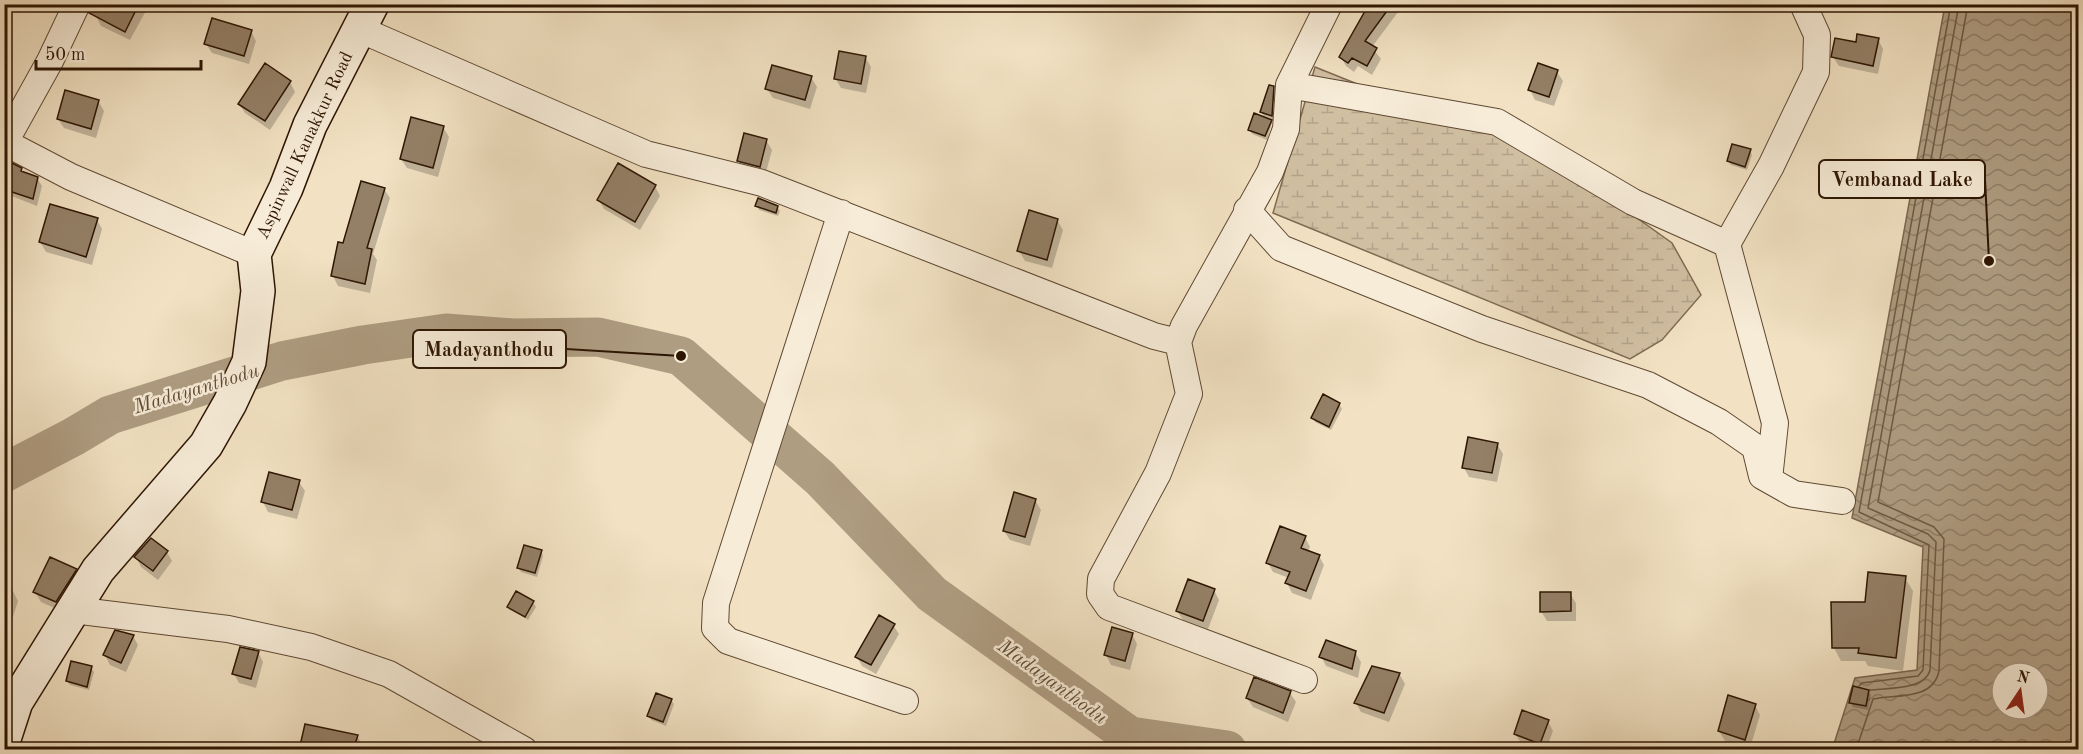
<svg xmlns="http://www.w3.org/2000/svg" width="2083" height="754" viewBox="0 0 2083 754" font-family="'Old Standard TT',serif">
<defs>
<pattern id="wetland-marsh" width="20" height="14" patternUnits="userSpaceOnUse" patternTransform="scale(1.5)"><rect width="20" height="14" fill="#d1bfa2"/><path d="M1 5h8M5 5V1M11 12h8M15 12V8" fill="none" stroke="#b4a38a"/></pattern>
<pattern id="water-waves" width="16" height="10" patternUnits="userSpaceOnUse" patternTransform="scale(1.5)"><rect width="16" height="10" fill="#af9d82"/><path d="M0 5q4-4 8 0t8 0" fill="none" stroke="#8f7f68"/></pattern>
</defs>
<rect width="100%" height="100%" fill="#f2e2c3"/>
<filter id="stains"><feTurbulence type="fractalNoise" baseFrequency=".00333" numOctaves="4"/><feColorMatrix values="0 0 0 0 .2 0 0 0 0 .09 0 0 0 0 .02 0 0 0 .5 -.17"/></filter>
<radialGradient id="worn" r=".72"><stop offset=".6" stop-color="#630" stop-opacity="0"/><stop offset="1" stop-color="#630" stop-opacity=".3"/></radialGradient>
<!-- wetland -->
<path fill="url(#wetland-marsh)" stroke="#806a52" stroke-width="1.5" d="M1315,67L1422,110L1526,139L1672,243L1701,295L1662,340L1630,359L1273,213Z"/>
<!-- water -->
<path fill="url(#water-waves)" stroke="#7b674f" stroke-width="1.5" fill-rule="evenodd" d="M1945,5H2078V749L1832,750L1855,678L1917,670L1923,547L1852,518ZM2002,673H2038V709H2002Z"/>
<!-- shadow -->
<path fill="#0003" d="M102,4H146L148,7L130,40L101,26L96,16Z
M1365,4H1404L1372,47L1381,59L1372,75L1358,66L1354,72L1346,66L1341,57L1365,14L1362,9Z
M1516,4H1533L1530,12Z
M251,31L256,41L249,64L212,53L206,44Z
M1878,39L1883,49L1878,74L1839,66L1833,57Z
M865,57L871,67L866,93L841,88L835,78Z
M1557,72L1563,81L1554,106L1535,100L1530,90Z
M811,77L817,87L810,109L773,98L767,89Z
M290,82L295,92L270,130L245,113L239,104Z
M1273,88L1279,97L1267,140L1252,134L1250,130L1265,119L1261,112Z
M98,101L104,111L96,138L64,128L58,119Z
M443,127L449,137L438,177L407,168L401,159Z
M766,140L772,150L765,176L744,171L738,161Z
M1750,151L1752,155L1747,170L1731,165L1728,161Z
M21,169L23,173L37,178L42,186L37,206L4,193Z
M655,186L660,196L640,230L604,209L599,200Z
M384,189L390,198L373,254L377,260L370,293L338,286L333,276L344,245Z
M757,206L777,207L780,211L778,216L759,210Z
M97,220L102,229L92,265L46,252L40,242Z
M1057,220L1063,230L1052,268L1025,261L1019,251Z
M1339,404L1342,409L1331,430L1315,422L1313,418Z
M4,440L12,450L4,461Z
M1497,444L1503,454L1497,482L1469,477L1464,468Z
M299,482L305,491L297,519L268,512L263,502Z
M1035,500L1041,510L1030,546L1010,540L1004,531Z
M1305,537L1310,547L1308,552L1319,556L1324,565L1311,600L1292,593L1287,583L1289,578L1273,572L1268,563Z
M541,551L543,556L537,577L521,572L519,568Z
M167,552L172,561L158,580L141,567L136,557Z
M76,570L81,579L61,611L41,602L35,592Z
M1905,578L1913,591L1903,671L1868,666L1865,661H1841L1834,648L1866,603Z
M4,588L13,591L18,601L12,620L4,617Z
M1214,590L1219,600L1208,629L1183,620L1177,611Z
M1570,594L1576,603V621H1547L1541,611Z
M533,602L536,607L528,620L509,607Z
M893,625L899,634L876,674L862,666L857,657Z
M1132,634L1137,644L1130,670L1111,665L1106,655Z
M133,636L138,645L126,672L110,665L105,655Z
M258,652L263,662L256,688L239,683L234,674Z
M1355,652L1361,662L1358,678L1326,666L1321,656Z
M91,668L94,672L89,690L70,685L67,681Z
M1372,668L1400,675L1405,684L1389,722L1361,712L1356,703Z
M1868,691L1871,695L1868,710L1853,707L1851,703Z
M1290,693L1296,702L1288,722L1253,707L1247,698Z
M671,700L674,704L666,726L651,720L649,716Z
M1755,705L1760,715L1750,748L1725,741L1719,731Z
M1548,721L1553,731L1546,750L1521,743L1515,734Z
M357,736L363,746L361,750H300Z"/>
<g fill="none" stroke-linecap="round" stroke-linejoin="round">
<!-- shore -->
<path stroke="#6e5a42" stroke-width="1.5" d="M1859,686L1862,683L1918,676L1923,670L1929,545L1859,512L1951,4
M1870,690C1888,688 1925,690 1930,670L1936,542L1928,534L1868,508L1959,4
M1856,750L1873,699C1895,694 1933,701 1939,671L1944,539L1934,527L1878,502L1968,4"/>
<!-- river -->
<path stroke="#af9d82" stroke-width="39" d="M4,473L73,437L110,415L282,361L363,345L446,333L514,338L598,337L681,356L820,478L932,594L1130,736L1227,750"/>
</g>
<!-- building -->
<path fill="#948067" stroke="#2e1603" stroke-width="1.5" d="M92,4H139L125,32L89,13Z
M1369,4H1392L1365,41L1377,48L1367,66L1352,58L1348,63L1339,57Z
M212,18L252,30L244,56L204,44Z
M1857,34L1879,38L1873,66L1831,57L1835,38L1856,42Z
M839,51L866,56L861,84L834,79Z
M265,63L291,81L265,121L238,104Z
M1538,63L1558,70L1549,97L1528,90Z
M772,65L812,76L805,100L765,89Z
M1269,85L1274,86L1272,116L1260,112Z
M65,90L99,100L91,129L57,119Z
M1254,113L1272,120L1265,136L1248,130Z
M411,117L444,126L433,168L400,159Z
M744,133L767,139L760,167L737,161Z
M1732,144L1751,149L1745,167L1727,161Z
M4,159L22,168L21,171L38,177L33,199L9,191L4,200Z
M618,163L656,185L635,222L597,200Z
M361,181L385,188L367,248L372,249L365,284L331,276L338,242L343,243Z
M758,198L778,206L776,213L755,206Z
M50,204L98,218L86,257L39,242Z
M1029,210L1058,219L1047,260L1017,251Z
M1323,394L1340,403L1329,427L1311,418Z
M1468,437L1498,443L1492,473L1462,468Z
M269,472L300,480L292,510L261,502Z
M1014,492L1036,499L1025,537L1003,531Z
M1280,526L1306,536L1301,548L1320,555L1306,591L1285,583L1290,572L1266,563Z
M151,538L168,551L153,571L134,557Z
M524,545L542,550L535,573L517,568Z
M50,557L77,569L56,602L33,592Z
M1868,572L1906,576L1896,658L1858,653L1859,648H1832L1831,602H1865Z
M1188,579L1215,589L1203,621L1176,611Z
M516,591L534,601L525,617L507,607Z
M1540,592H1571V611L1540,612Z
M879,615L895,624L871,665L855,657Z
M1112,627L1133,633L1125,661L1104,655Z
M115,630L134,635L121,663L103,655Z
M1326,640L1356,651L1352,669L1319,657Z
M240,647L259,651L251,679L232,674Z
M71,661L92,666L87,687L66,681Z
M1372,666L1400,673L1384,713L1354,703Z
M1254,677L1291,691L1283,713L1246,698Z
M1853,686L1869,690L1866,706L1849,703Z
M656,693L672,699L663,722L647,716Z
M1728,695L1756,704L1745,740L1718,731Z
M1522,710L1549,720L1540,744L1514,734Z
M305,724L358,735L353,750H299Z"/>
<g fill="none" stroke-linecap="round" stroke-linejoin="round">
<defs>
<path id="street" d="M359,29L646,154L762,183L1154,336L1178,342L1184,326L1270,172L1286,129L1289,85L1329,4
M1289,85L1497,122L1633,202L1727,244
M4,142L71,177L254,254
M5,142L50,61L77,4
M1247,210L1281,248L1482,329L1648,385L1719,422L1755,447L1762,476L1794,494L1842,501
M841,213L716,603L715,628L728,641L905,701
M1178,342L1189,394L1158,473L1101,579L1100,594L1109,607L1304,680
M1769,479L1775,423L1727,244L1771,166L1816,72L1817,35L1803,4
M73,610L228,629L311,647L389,674L524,750"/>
<path id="secondary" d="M4,739L16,702L98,570L206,445L230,403L249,362L258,291L254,254L286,188L310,125L372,4"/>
</defs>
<!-- street casing -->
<use href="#street" stroke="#5f4933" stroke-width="28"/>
<!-- secondary casing -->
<use href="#secondary" stroke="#2e1603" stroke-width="36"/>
<!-- street -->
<use href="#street" stroke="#f7ecd8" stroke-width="26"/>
<!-- secondary -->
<use href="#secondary" stroke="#f7ecd8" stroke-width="33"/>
</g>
<g text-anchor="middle" stroke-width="5" stroke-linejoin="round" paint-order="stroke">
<!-- street labels -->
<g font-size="18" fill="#2e1603" stroke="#f7ecd8">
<text transform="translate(304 145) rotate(-65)" y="6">Aspinwall Kanakkur Road</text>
</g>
<!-- water labels -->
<g font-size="20" font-style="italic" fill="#624c36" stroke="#f7ecd8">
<text transform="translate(196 388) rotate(-17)" y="7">Madayanthodu</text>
<text transform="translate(1053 681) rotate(36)" y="7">Madayanthodu</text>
</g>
</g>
<!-- callouts -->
<path fill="none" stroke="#2e1603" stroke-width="2" d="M1989 261L1985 179M681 356L566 349"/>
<g fill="#2e1603" stroke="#f7ecd8" stroke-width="2">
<circle cx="1989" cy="261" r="6"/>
<circle cx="681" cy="356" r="6"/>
</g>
<g fill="#f7ecd8" stroke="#2e1603" stroke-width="2">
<rect x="1819" y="160" width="166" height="38" rx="6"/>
<rect x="413" y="330" width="153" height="38" rx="6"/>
</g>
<g font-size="20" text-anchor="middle" font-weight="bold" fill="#2e1603">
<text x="1902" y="186">Vembanad Lake</text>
<text x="489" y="356">Madayanthodu</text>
</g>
<!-- margin -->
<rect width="2083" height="754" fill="none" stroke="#f2e2c3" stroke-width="24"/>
<rect x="6" y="6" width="2071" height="742" fill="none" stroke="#2e1603" stroke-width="3"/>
<rect x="12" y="12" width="2059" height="730" fill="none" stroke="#2e1603" stroke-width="1.5"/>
<!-- north arrow -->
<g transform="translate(2020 691) rotate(13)"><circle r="28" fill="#f7ecd8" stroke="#a79683" stroke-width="1.5"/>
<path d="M0-4.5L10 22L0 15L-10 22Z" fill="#8f2418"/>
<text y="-9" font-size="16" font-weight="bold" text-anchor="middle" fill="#2e1603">N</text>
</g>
<!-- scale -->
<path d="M36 60v9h165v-9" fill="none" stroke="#2e1603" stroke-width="3"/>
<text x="45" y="60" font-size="18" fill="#2e1603" stroke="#f7ecd8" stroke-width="4.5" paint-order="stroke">50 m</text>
<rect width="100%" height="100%" filter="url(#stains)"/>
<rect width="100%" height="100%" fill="url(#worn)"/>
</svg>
